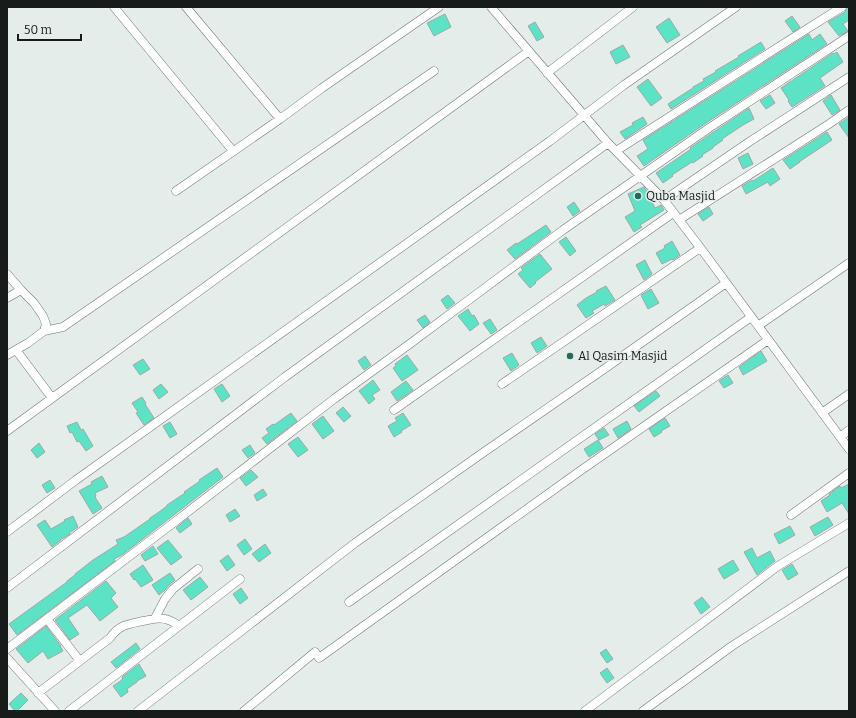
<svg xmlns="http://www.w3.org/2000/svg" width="856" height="718" viewBox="0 0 856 718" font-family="Bitter,serif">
<rect width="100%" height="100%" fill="#e5edeb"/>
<!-- building -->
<path fill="#5ce3c6" stroke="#a0a8a5" d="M847,7H849V20L843,24L848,31L839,36L828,22L845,12Z
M445,14L451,27L434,36L427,23Z
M792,16L800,27L793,32L785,21Z
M669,18L680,35L667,43L656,27Z
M535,22L544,37L537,41L528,26Z
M809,34L812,40L820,34L827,44L706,123L644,166L637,156L648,149L643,140Z
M761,42L765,49L671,109L668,104L693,88V87L704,81L703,79L716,72L715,71L739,57L738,56Z
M623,45L630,57L616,64L610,52Z
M837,52L843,62L820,78L825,86L792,107L788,101L789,100L781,88L833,53L834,54Z
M648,79L662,98L651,106L637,87Z
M770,95L775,103L766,109L760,101Z
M831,95L840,110L832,115L823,101Z
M749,108L754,119L743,125L722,139L723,140L713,147V148L702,155L703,156L693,163L692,162L672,175L673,176L663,183L656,173L691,149L690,148Z
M643,117L647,124L625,139L620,132L633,125L632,123Z
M849,117V138L839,124Z
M827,132L832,140L799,162H800L790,169L783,160Z
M748,153L753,164L743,169L738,158Z
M773,168L780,179L770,186L768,182L746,194L742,186L752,180L753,181Z
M644,187L646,190L655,208L661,205L664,210L640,225L642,227L634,232L625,217L635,211L628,194Z
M574,202L580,211L573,216L567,207Z
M709,207L713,214L703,221L698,214Z
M546,225L551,232L515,259L507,250L516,243L517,244Z
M566,237L576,251L570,256L559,242Z
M672,241L680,255L673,260L672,259L662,264L656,253L665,248L664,246Z
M540,254L552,269L535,282L536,283L530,288L518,274L523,270L521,268Z
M645,260L652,274L644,280L636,265Z
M606,286L615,300L605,306L604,304L592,311L594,313L586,318L577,305L586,298L597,292L596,291Z
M651,289L659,303L648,309L641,295Z
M448,295L455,303L447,309L441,300Z
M468,309L472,316L474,315L479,324L470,331L458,316Z
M425,315L430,322L423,328L417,320Z
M490,319L497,330L491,334L483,323Z
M541,337L547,346L537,353L531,343Z
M761,351L767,361L743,375L739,367Z
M512,353L519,365L511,371L503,358Z
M407,355L418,370L402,381L393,368L396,366L395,364Z
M365,356L371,365L364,370L358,361Z
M143,359L150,369L140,375L133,365Z
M728,375L733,383L724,388L719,381Z
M373,380L380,390L372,395L375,399L369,404L359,391Z
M406,381L413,390L397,401L391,392Z
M161,384L168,392L159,399L153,390Z
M222,384L230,396L222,402L214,389Z
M656,391L660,396L639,412L634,406Z
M142,397L146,403L145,404L154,418L144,425L136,413L138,412L132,403Z
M343,407L351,416L344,422L336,413Z
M291,413L297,421L267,444L262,438L269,433L266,429L273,424L274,425Z
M403,413L411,425L401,431L402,432L394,437L388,426L397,421L395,418Z
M323,416L334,431L323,439L312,424Z
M665,418L670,426L661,431L662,432L654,437L649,429Z
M627,421L631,429L618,438L613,429Z
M77,422L81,430L83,429L93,446L86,451L79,441L77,442L72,432L70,433L67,426Z
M170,422L177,434L170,438L163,426Z
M604,428L609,435L599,440L595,434Z
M298,437L308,450L298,457L288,444Z
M598,440L603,448L589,457L584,449Z
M39,443L45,452L37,458L31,450Z
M250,445L255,453L248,458L242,450Z
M217,468L223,477L122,555L114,559L115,561L17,635L9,624L67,582V581L75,575V574L93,560L118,544L116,540L124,537L150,519V518L159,512L167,506V505L185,493L184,492L200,481L199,480Z
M251,470L258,477L246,486L240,478Z
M102,476L108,487L95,493L96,496L95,497L102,508L93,514L79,491L92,484L91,482Z
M50,480L55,488L47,493L42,485Z
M849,484V514L842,503L827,512L821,501L830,495L829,494L840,486L841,488Z
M263,489L267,495L257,501L254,495Z
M235,509L240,516L230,522L226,515Z
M73,516L78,527L69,533L70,534L60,540H61L52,547L37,525L45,520L51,529L65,521L64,520Z
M828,517L833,525L815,536L810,527Z
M188,518L192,524L180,533L176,528Z
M790,526L795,535L779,544L774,534Z
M245,539L252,549L244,555L237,545Z
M168,540L182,557L171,565L157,548Z
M265,544L271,553L259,562L252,554Z
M153,546L158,554L145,561L141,555Z
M752,548L757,558L770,551L775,561L757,575L744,552Z
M228,555L235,565L227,571L220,561Z
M733,560L739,570L724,579L718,569Z
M792,564L798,574L788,580L782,570Z
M143,565L153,580L141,587L135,579L134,580L130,574Z
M170,573L175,580L169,585L165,590L159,595L152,585Z
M200,577L208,587L191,600L183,590Z
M106,581L116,593L111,598L118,607L100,621L87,605L68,618L79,634L70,640L55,620Z
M241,588L248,598L240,604L233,594Z
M702,597L710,607L701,614L694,603Z
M46,626L61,646H60L63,651L48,659L43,651L28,663L16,649Z
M136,643L140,649L116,668L111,662Z
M606,649L613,659L607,663L600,653Z
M139,664L146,676L137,681V682L127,689L128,692L121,697L113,686L122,680V679L123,678L122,677Z
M607,668L614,678L607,683L600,673Z
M21,693L28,700L17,711H15L9,704Z"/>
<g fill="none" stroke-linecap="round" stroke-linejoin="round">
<defs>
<path id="minor" d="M114,7L233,151
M186,7L280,119
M491,7L608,143L664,200L705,254L849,449
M547,73L633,7
M616,151L791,39L842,7
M176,191L280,119L322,88L439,7
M664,200L749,142L849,77
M679,220L829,124L849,110
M7,274L21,290L34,303L43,316L46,324L44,331L28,343L7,355
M7,298L21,290
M758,326L849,263
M44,331L63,327L434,71
M16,350L52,398
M502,384L700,248
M394,410L673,213
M822,413L849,394
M7,431L529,51
M840,437L849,430
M791,515L849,473
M7,532L76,480L550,141L624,85L736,7
M7,588L285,377L608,143
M349,602L751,317
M155,618L165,599L173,589L198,569
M47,619L80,661
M7,649L172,524L334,399L411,343L466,302L563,230L709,128L849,36
M7,658L55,711
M38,693L110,638C119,625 128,624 143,621C150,620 157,617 165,619C170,620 175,623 179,626
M69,711L240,579
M138,711L355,543L484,452L607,367L726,283
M244,711L315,652L319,658L580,471L768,340
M585,711L778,566L849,523
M643,711L732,646L849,571"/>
</defs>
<!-- minor casing -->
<use href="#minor" stroke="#6f7775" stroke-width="9"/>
<!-- minor -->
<use href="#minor" stroke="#fff" stroke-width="8"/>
</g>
<!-- markers -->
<g fill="#25695a" stroke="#e5edeb" stroke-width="1.5">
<circle cx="638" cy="196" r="4"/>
<circle cx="570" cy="356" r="4"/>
</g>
<g text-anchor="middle" stroke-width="3" stroke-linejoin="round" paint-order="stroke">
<!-- poi labels -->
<g font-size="12" fill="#171b1a" stroke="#e5edeb" text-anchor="start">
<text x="646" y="200">Quba Masjid</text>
<text x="578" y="360">Al Qasim Masjid</text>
</g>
</g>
<!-- border -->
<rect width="856" height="718" fill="none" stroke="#171b1a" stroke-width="16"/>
<!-- scale -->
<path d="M18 34v6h63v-6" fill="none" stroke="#171b1a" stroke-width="2"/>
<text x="24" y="34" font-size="12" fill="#171b1a" stroke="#e5edeb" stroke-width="3" paint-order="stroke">50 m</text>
</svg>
